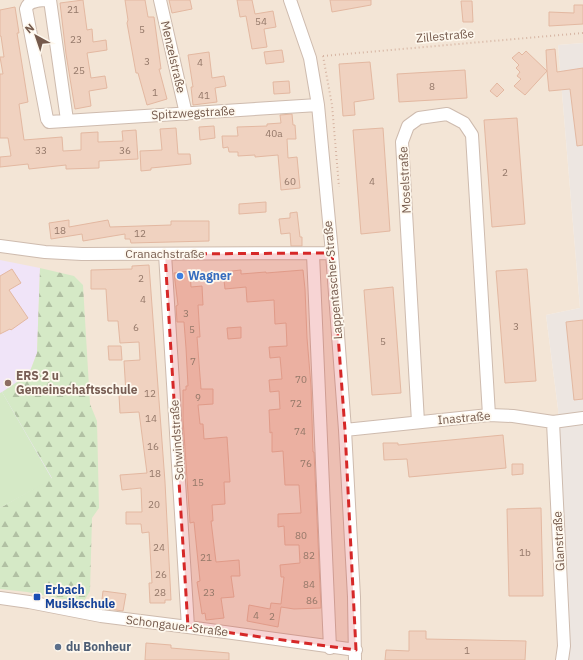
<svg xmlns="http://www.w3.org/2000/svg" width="583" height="660" viewBox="0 0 583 660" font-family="'IBM Plex Sans',sans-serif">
<defs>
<pattern id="forest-firs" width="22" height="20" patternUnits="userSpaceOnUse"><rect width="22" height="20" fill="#d5e9c6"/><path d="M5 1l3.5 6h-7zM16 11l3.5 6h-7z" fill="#b1c0a3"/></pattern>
</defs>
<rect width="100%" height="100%" fill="#fcf3e8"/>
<!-- residential -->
<path fill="#f3e5d6" d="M0,0H583V43L558,45L580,308L546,315L558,409L568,618L567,660H0Z"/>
<!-- industrial -->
<path fill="#ede6e1" d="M583,43V660H567L568,618L558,409L546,315L580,308L558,45Z"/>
<!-- education -->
<path fill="#f0e4f8" d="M0,260L40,268L37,353L29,374L52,479L0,508Z"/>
<!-- forest -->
<path fill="url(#forest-firs)" d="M40,268L74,276L83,285L90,404L97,421L99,508L92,518L90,591L83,603L27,592L0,589V508L52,478L2,392L29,374L37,353Z"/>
<!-- green -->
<path fill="#d5e9c6" d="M2,392L52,479L0,508V393Z"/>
<!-- building -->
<path fill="#f0d2c0" stroke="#e3b8a1" d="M83,0L87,30L92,29L93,42L106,40L107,50L87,53L91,78L105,76L107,88L89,91L91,106L75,109L66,54L60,3Z
M125,0H145L148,17H154L161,69H159L167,99L147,105L138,73H136L127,23L128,20Z
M169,0H190L192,9L172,13Z
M237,0H252L255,14L273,11L276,27L264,29L267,47L252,49L246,16L240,17Z
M330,0H371V5L332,12Z
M461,1H472L473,22H463Z
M574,5H583V24L549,26V12L574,13Z
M15,7L19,33H17L28,102L19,104L24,140L62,137L63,151L81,150V133L98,132V142L123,141L122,131L136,130L138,159L99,161V168L66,169V165L29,169L28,164L0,167V157L11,156L8,138H0V74H3L0,57H4L1,36H0V10Z
M555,49L557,72L583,68V145L577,146L570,89L549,91L547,71L525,95L514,86L521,79L517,76L520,72L516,68L519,65L512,58L519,52L522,55L526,51L547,71L546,50Z
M282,50L284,62L266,64L264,52Z
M209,52L212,78L224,76L226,86L215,88L217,102L193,105L191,87H193L188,55Z
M370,62L374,99L354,102L355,115L343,116L339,64Z
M465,70L467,98L399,102L397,74Z
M289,81L290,93L274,94L273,82Z
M497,83L504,90L497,97L490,91Z
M292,114L293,125H295L296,139H287L288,158L297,157L300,188L281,190L278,155L255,157V155L238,156V152H229L228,147L223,148L222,136H238L237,127L267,126V124L281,123L280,115Z
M517,118L525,224L492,227L484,120Z
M214,126L215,138L200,140L199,127Z
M176,128L178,154H190L191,164L151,168V170L141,171L140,151L162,150L160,129Z
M383,128L390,231L361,234L353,130Z
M266,202V212L239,214V204Z
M297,212L300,237H302V246H291L290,233L281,234L279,219L290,218V213Z
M69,220V227L108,220L110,227L171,225V221H209V241L131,243L130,239H125V234L83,241L82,234L51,239L49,223Z
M149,265L165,482L171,600H165V603H150L149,583H152L149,532L142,533L141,524H126V512H142L141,488L122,490L120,475L147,473L139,412L120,413L119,395L126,394L124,361L140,360L139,342L120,343L118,321H108L106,289H91V270L132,269V266Z
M12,269L21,283L9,290L28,318L11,330L10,329L0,334V276Z
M527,269L536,381L505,383L496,271Z
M241,270V274L266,272V273L303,270L305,289L307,338L311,386L313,452H314L321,608L294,609L281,607L278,627L247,621L249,605L270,609L271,603L281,604L284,577H281L280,565L300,563L299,545H285L284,526L278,527V514L301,513L299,485H285L283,451L272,452V432L270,433L269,410L280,409L279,391L270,392L269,380L282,379L280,357L270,358L269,347L287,346L286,323L275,324L274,300L247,302L246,287L225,289L223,272Z
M190,271L191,287L202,286L203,305H198L200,337H197L201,389H213V404L198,405L200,424H203L204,439L227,437L230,482H224L225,504L212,505L213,521H211L216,562L239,560L240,576H231L234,597L221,598L224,618L206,620L205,613L202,614L197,582L200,581L194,522L190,523L183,419V390H186V386H188L186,348L184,322H177L176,306L178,305L174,273Z
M393,287L401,393L372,395L364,290Z
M583,320V399L574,400L566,322Z
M241,327V338L228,339L227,328Z
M108,346H121L122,360H109Z
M503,435L506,468L409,477L407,459L384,460L383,443H398V445Z
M512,464H523V474L512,475Z
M541,508L543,596H509L507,509Z
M103,591L126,594L123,611L101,608Z
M409,631H426V639L526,641L525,660H385L386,650L409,651Z
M146,643L171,645V648L229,653V660H145Z"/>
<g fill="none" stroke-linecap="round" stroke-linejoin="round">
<defs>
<path id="minor" d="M44,0C37,1 28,1 26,9L47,119L49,122L318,105
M50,0L67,120
M160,0L186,114
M290,0L310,58L318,105L332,253L345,430L354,597L355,660
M0,246L45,252L82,254L332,253
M165,254L188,627
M313,254L330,648
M418,422L402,142L408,126L419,118L447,114L464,123L472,135L489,415
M553,422L564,646L562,660
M345,430L489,415L513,416L553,422L583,418
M0,598L29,602L101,616L188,627L356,650"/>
</defs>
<!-- minor casing -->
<use href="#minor" stroke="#cebbae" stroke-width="14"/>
<!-- path -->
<path stroke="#d6b5a3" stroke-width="2" stroke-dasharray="1 3" stroke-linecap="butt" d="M323,56L332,105L339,187
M323,56L583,33"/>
<!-- minor -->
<use href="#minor" stroke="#fff" stroke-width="12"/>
</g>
<!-- marked area -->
<path fill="#d62828" fill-opacity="0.2" stroke="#d62828" stroke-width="3" stroke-dasharray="8 5" stroke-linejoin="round" d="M332,253L345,430L356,650L188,627L165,254Z"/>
<!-- markers -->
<circle fill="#3f7fe0" stroke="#fef8ee" stroke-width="1.5" cx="180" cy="276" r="4"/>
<circle fill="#8d6e63" stroke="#fef8ee" stroke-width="1.5" cx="8" cy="383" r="4"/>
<rect fill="#1a4fb4" stroke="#fef8ee" stroke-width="1.5" x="33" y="593" width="8" height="8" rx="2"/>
<circle fill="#5c6f8a" stroke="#fef8ee" stroke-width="1.5" cx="58" cy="647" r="4"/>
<g text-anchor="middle" stroke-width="3.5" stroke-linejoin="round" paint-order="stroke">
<!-- number labels -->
<g font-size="10" fill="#947869">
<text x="73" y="13">21</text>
<text x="261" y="25">54</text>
<text x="142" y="33">5</text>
<text x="76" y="43">23</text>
<text x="147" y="65">3</text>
<text x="200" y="66">4</text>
<text x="79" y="74">25</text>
<text x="432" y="90">8</text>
<text x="155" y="96">1</text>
<text x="204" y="99">41</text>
<text x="274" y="137">40a</text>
<text x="41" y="154">33</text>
<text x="125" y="154">36</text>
<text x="505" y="176">2</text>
<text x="290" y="185">60</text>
<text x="372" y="185">4</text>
<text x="60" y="234">18</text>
<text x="140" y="237">12</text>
<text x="141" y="282">2</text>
<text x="143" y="303">4</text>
<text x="186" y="317">3</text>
<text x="516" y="330">3</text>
<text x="136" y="331">6</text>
<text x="192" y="333">5</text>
<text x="383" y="345">5</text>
<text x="193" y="365">7</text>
<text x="301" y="383">70</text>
<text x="150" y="397">12</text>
<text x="198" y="401">9</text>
<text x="296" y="407">72</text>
<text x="151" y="422">14</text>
<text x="300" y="435">74</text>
<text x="153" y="450">16</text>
<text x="306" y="467">76</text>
<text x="155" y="477">18</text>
<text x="198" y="486">15</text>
<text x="154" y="508">20</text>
<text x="301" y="539">80</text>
<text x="159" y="551">24</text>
<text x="525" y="556">1b</text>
<text x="309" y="559">82</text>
<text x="206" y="561">21</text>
<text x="161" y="578">26</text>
<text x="309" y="588">84</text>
<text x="160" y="596">28</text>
<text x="209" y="596">23</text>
<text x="312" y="604">86</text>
<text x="256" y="619">4</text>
<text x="272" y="620">2</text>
<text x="467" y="654">1</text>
</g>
<!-- street labels -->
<g font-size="12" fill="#755a4c" stroke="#fef8ee">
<text transform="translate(445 36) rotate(-5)" y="4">Zillestraße</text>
<text transform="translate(173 57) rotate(77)" y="4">Menzelstraße</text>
<text transform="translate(193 113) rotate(-3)" y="4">Spitzwegstraße</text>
<text transform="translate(405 180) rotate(-93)" y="4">Moselstraße</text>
<text x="165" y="258">Cranachstraße</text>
<text transform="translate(333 280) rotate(-95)" y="4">Lappentascher Straße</text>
<text transform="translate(464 418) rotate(-5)" y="4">Inastraße</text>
<text transform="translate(177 440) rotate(-94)" y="4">Schwindstraße</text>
<text transform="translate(559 541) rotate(-93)" y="4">Glanstraße</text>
<text transform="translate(177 626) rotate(7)" y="4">Schongauer Straße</text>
</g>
<!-- shop labels -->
<g font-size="12" font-weight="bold" fill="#366cbe" stroke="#fef8ee" text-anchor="start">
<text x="188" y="280">Wagner</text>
</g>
<!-- education labels -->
<g font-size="12" font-weight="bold" fill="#785e54" stroke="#fef8ee" text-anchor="start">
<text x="16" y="380">ERS 2 u<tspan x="16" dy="14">Gemeinschaftsschule</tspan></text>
</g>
<!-- transit labels -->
<g font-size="12" font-weight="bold" fill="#164399" stroke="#fef8ee" text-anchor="start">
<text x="45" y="594">Erbach<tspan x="45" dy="14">Musikschule</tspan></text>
</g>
<!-- service labels -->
<g font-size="12" font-weight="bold" fill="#4e5e75" stroke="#fef8ee" text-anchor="start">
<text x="66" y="651">du Bonheur</text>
</g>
</g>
<!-- north arrow -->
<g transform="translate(36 36) rotate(320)" stroke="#fef8ee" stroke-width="3" paint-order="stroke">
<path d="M0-3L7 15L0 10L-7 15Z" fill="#755a4c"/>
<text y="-6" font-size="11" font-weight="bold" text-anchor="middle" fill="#755a4c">N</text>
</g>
</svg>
